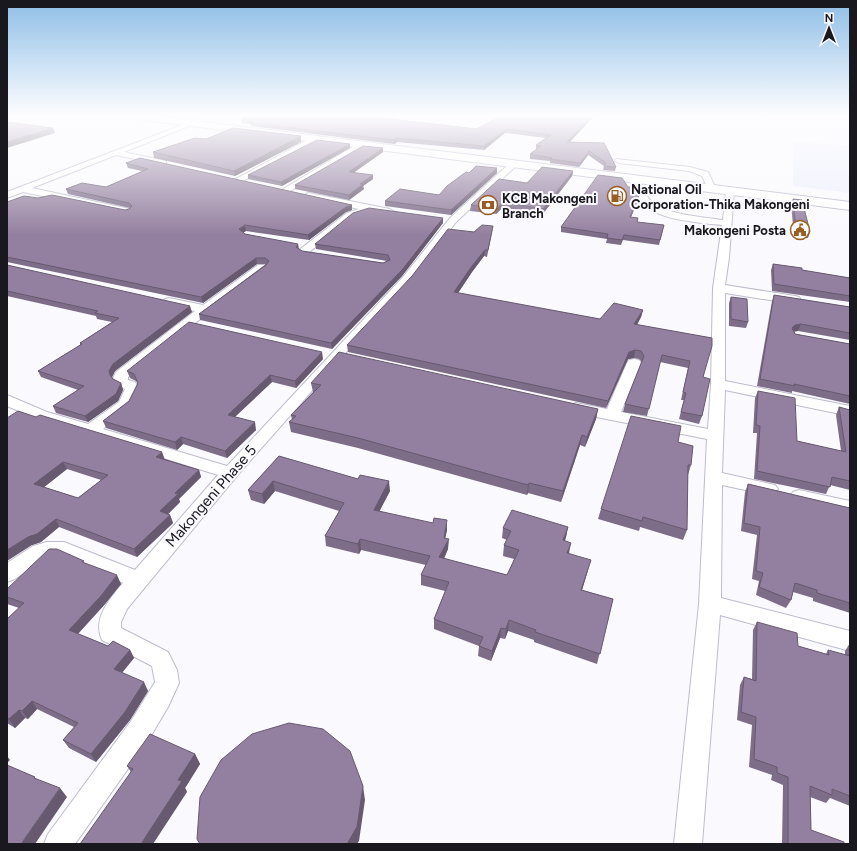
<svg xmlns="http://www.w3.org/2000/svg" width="857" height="851" viewBox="0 0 857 851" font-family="Figtree,sans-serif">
<rect width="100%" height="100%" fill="#fafafe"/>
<!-- built -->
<path fill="#efeffe" d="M793,141L850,146V193L793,186Z"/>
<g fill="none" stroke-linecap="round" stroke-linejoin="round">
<defs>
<path id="minor" d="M206,116H214L124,152L166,161V165H163L116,155L32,188L130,209L132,211L130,213L127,214L23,192L7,198V192Z
M313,137H316L320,139L241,182L238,183L234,180Z
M359,143H362L366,145L287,193H281L280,191Z
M616,159L690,167L708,172L716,189L715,191H709L702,176L689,171L619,163L615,161Z
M511,162H517L518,164L456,222L411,281L340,359L236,477L127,609L121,622V628L168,652L177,670L179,683L168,707L149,739L75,844H44L48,834L131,721L155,682L152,666L102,640C92,619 110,598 123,583L62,556C33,555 30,575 7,582V563L33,546L47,542H64L135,570L218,475L35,418L7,406V395L47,412L88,424L119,402L125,389C118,384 116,388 113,378L116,372L195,311L165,305L163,302L165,299L169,298L203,305L258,265H266L268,267L266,269L209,312L128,377V380L135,382L139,389L130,407L103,429L227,466L403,277L450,218Z
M634,176C643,179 644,195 651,201C666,215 703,217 723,220L726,191L727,189H733L734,191L729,258L725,285L795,296L799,297L801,300L799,303L795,304L725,293V381L850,406V416L725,390L722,473L775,485L778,489L775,493L769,495L722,485L721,598L850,631V651L720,615L702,844H674L699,604L707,439L576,413L571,411L568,408L571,405L576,403L607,409L627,363L629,360L634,359L639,360L641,363L621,412L708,429L711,384L713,288L722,225C701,223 661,220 645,206C637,199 634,188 630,179Z
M309,193L390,209L395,212L390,215L371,211L353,217L307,254H299L298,252L299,250L347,213L359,209L306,198L304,196L306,194Z
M799,490L850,501V515L793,500L790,496L793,492Z"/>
<path id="trunk" d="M131,116H156L850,202V210L136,119Z"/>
</defs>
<!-- minor casing -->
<use href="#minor" stroke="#bcbccd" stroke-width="2"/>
<!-- trunk casing -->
<use href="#trunk" stroke="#bcbccd" stroke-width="2"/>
<!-- minor -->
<use href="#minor" fill="#fff" fill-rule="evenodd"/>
<!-- trunk -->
<use href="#trunk" fill="#fff" fill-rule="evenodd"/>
</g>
<!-- wall -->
<path fill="#7e6d89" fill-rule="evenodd" d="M500,116H594L570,142L604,143L616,167L615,171L603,170L604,166L588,155L579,167L550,163V161L530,159V154L537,149H536V145L546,138L505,133L484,150L397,142L394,144L251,126V124L241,123V119L477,129Z
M301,142L235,176L154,158L153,152Z
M350,148L282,186L248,179V175Z
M383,148V152L354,172L373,179L363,186L364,189L349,200L295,189V185Z
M126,163L352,210L346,212L309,240L246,231L243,233L245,234L299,249L302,251L383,263L387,261L316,249L315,244L443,223L402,276L332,349L200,320L199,314L266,264H257L203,303L7,262V202L38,198L125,210L129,209L130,208L68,194L66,189L106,187L142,171L128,168Z
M497,168V173L451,215L385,206V201L439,195L469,173Z
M573,171L572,176L542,215L502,208L496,214L470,211L471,205L527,183Z
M628,187L638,200L631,217L638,218L637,222L664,225L659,245L623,240L621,245L606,243L607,239L561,232V227Z
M793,199L810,232L808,238L794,236L791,204Z
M493,226L492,232L487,257L484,256L472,272L458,293L600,319L643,310L641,317L637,325L712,338L703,377L702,416L699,424L679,419L684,400H681L688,368L660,362L647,416L623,412L625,404L642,362L639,359L634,358L628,359L606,408L348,352L347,345L474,232Z
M773,264L802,270L850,278V302L772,291L771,270Z
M7,265L192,312L115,371L112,377L113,379L121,383L123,390L118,401L88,422L56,413L53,406L78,390L41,377L38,371L80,345V343L112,322L97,319L96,316L7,296Z
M774,295L850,307V340L798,331H794L795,334L850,344V404L792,391V393L757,386L772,301Z
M731,297L748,322L746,328L729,326V303Z
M323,359L296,388L272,382L235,417L256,430L227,458L183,444L177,450L106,428L103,421L129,401L138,384L136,381L130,378L127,371Z
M311,383L598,409L596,419L585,447L580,445L561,502L528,493L527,495L358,448L291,432L289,422L292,420L291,415L313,392Z
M758,391L797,441L841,451L836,415L839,407L850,410V490L830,485L826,494L754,479L757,433H753L755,398Z
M7,418L165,459L199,470L201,477L179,499L180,502L168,514L170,515L173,523L137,557L59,527L41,542L32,545ZM67,469L101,480L78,498L44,487Z
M678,442L691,465L688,475L687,530L683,540L640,527L639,531L598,519L601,509Z
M279,456L390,491L379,511L447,530L445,538L448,549L444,559L507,575L514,559L503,556L504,545L507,540L502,538L503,528L568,527L566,537L565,541L569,553L588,570L582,590L613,599L597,664L534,642V640L508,631L505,639L500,638L491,661L478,656L479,646L434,629V619L445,591L421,585V575L426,565L361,550L359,554L326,546L325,536L339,511L275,491L264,504L251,500L248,490Z
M748,484L850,508V613L813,601V598L793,592L791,600L786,608L756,595L759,581L752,579L757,535L741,531L745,492Z
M85,563L121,584L105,604L78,634L108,646L130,650L134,658L122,673L148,691L130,720L96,762L69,748L63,740L74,727L37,709L28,719L25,718L15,728L7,723V619L19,608L7,604V589Z
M757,622L798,646L826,654L828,650L845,655V651L850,643V806L830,798L826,803L810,797L811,830L844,844H782L783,785L771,780L772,775L749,767L752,725L737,720L740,685L744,677L752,679L753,630Z
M195,754L200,764L185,788L187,792L131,772L127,766Z"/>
<!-- shaded-wall -->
<path fill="#67596f" d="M591,116H594L566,146L567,142Z
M53,128L55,133L7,148V142Z
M506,129L505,133L484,150V146Z
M301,136V142L235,176L234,171Z
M397,138V142L394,144V140Z
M350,144V148L282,186L281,182Z
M383,148V152L349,176V172Z
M589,151L588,155L579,167L580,163Z
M497,168V173L451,215V210Z
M573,171L572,176L542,215L543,209Z
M373,175V179L363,186L364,189L349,200V195L360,184Z
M639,195L638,200L629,222L630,217Z
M503,202L502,208L496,214L497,209Z
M352,205V210L346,212L309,240L308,235L346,207Z
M443,218V223L402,276L332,349L331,343Z
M245,225L246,231L240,234L239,229Z
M298,244L299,249L296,247Z
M485,250L484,256L472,272L454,299V292L472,266Z
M256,258L257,264L203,303L201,297Z
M190,306L192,312L115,371L112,377L113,382L109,371L113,364Z
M643,310L641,317L633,331L634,324Z
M801,324L798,331L793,332L792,328L795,325Z
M635,350L634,358L628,359L606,408L608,401L629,352Z
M322,352L323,359L296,388L295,381Z
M270,375L272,382L229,422L228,415Z
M121,383L123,390L118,401L88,422L85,416Z
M598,409L596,419L585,447L587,437Z
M255,422L256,430L227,458L225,451Z
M582,435L580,445L561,502L563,491Z
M181,437L183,444L177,450L175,442Z
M162,452L165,460L156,457Z
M63,462L67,469L38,492L34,484Z
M199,470L201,477L179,499L180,502L163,519L160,511L175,493Z
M273,481L275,491L264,504L262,494Z
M389,481L390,491L375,520L374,510Z
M529,483L528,493L527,495L528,485Z
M170,515L173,523L137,557L134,549Z
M56,519L59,527L41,542L32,545L7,561V550Z
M447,520V530L443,548L444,538Z
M568,527L566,537L561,550L563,540Z
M360,539L361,550L359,554L358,544Z
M449,539L448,549L439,568V557Z
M571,543L569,553H567Z
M591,560L579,600L581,590Z
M117,575L121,584L105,604L73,639L69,630Z
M509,620L508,631L505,639L506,629Z
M501,628L500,638L491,661L492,651Z
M130,650L134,658L118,677L114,669Z
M144,682L148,691L130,720L96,762L91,754Z
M32,701L37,709L28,719L22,711Z
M19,710L25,718L15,728L9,719Z
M195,754L200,764L185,788L187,792L153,844H141L178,780Z
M7,756L10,760L7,763Z
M363,786L365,800L359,841L357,844H347Z
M60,788L67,797L35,844H21Z"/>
<!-- building -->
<path fill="#937f9f" stroke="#67596f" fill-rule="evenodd" d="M251,116H365L477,129L500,116H591L567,142L604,143L616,167L604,166L606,163L589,151L580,163L550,159L552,158L530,154L541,146L536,145L551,135L506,129L484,146L397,138L394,140L250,123L254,121L241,119Z
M7,122L53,128L7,142Z
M233,128L301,136L234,171L153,152L195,138L206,139Z
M317,140L350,144L281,182L248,175Z
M363,146L383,148L349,172L373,175L360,184H363L349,195L295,185Z
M140,158L352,205L346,207L308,235L245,225L239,229L245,234L298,244L296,247L302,251L383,263L390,260L388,255L315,244L353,213L369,208L443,218L402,270L331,343L199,314L266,265L269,261L265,258H256L201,297L7,257V202L24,196L38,198L52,195L125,210L129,209L132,206L129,203L66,189L82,183L106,187L148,169L126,163Z
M476,166L497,168L451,210L385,201L400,189L439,195L447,186L466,172L469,173Z
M542,167L573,171L543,209L503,202L497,209L471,205L499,179L527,183Z
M598,175L622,178L628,187H635L639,195L630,217L638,218L637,222L664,225L660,240L624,235L622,240L607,238L608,234L561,227Z
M793,199L802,200L810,232L796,230Z
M482,225L493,226L488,250H485L472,266L454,292L600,319L614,303L643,310L634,324L712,338V346L703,377L710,379L702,416L681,412L686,393L683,392L690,361L662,355L649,409L625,404L644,356L641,351L635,350L629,352L608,401L347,345L412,276L448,229L474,232Z
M773,264L802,268V270L850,278V296L774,284Z
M7,265L190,306L113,364L109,371L110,375L113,379L121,383L116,394L85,416L53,406L84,386L38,371L82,344L80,343L119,318L95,313L98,311L7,291Z
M774,295L850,307V333L801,324L795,325L792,328L795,334L850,344V396L794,384L795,386L760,379Z
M731,297L747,299L748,322L731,319Z
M189,322L322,352L295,381L270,375L228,415L255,422L225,451L181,437L175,442L103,421L129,401L138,383L134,374L127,371Z
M339,352L598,409L587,437L582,435L563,491L529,483L528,485L358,438L289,422L296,416L291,415L321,385L311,383Z
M758,391L795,398L797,441L846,452L839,407L850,410V481L832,477L830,487L757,471L760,426L756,425Z
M18,411L36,417L40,415L162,452L156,457L199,470L175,493L178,494L160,511L170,515L134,549L56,519L37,534L28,537L7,550V418ZM63,462L108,475L78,498L34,484Z
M631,416L681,426L678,442L693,446L691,465H688L687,530L643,517L642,521L601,509Z
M279,456L358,479L360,475L389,481L374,510L433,523L434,518L447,520L444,538L449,539L439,557L507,575L519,550L504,545L511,531L503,528L512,510L568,527L563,540L571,543L567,553L591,560L581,590L613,599L600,654L535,632L536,630L509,620L506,629L501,628L492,651L479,646L483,637L434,619L449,582L421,575L430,556L360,539L358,544L325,536L344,503L273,481L262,494L248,490Z
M748,484L850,508V603L817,593V590L795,583L791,600L759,587L763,573L756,571L760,527L744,523Z
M49,549H57L84,561L82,562L117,575L101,596L69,630L108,646L113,641L130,650L114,669L144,682L125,712L91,754L63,740L78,723L32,701L22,711L19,710L9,719L7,718V619L24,603L7,597V589Z
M757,622L797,633L798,646L829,655L828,650L850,656V796L832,789V795L810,786L811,830L844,842V844H788V777L777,773V767L754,759L756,717L741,712L744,677L756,681Z
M289,723L323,729L350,751L363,786L357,827L347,844H200L197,839L200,797L221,760L252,734Z
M150,734L195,754L178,780L182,781L141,844H80L133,769L127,766Z
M7,765L35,777L34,778L60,788L21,844H7Z"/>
<!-- sky -->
<linearGradient id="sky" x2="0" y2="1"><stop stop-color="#8ebee6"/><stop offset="0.49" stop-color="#fdfdff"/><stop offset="1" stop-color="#fdfdff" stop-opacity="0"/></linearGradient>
<rect width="857" height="235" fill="url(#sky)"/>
<!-- icons -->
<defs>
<symbol id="fuel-ring" viewBox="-11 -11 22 22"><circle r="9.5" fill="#fafafe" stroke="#9a5d21" stroke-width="1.5"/><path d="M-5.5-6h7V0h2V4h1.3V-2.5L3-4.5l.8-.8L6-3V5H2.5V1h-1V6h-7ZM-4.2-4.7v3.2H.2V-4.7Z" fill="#9a5d21"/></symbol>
<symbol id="bank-ring" viewBox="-11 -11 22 22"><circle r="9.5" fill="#fafafe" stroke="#9a5d21" stroke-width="1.5"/><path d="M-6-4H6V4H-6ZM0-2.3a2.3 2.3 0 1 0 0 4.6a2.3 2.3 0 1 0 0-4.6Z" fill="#9a5d21"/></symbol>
<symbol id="civic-ring" viewBox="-11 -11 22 22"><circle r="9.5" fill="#fafafe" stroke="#9a5d21" stroke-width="1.5"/><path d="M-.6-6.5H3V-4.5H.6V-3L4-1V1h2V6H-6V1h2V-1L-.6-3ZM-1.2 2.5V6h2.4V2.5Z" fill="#9a5d21"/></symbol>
</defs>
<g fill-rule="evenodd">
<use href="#fuel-ring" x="606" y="185" width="22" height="22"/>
<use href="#bank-ring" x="477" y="194" width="22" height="22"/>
<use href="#civic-ring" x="789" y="219" width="22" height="22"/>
</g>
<g text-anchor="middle" stroke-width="4" stroke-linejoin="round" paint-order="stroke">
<!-- far-poi labels -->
<g font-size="13" font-weight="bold" fill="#18181e" stroke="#fafafe" text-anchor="start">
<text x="631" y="194">National Oil<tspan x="631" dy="15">Corporation-Thika Makongeni</tspan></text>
<text x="502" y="203">KCB Makongeni<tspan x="502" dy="15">Branch</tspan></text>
<text x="786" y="235" text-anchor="end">Makongeni Posta</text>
</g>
<!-- street labels -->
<g font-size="15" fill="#18181e" stroke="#fafafe">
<text transform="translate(211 496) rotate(-49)" y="5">Makongeni Phase 5</text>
</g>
</g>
<!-- border -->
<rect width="857" height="851" fill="none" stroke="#18181e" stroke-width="16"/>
<!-- north arrow -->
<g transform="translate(829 28)" stroke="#fafafe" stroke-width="3" paint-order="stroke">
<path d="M0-3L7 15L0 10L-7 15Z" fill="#18181e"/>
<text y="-6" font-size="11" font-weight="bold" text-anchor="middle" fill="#18181e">N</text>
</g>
</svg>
